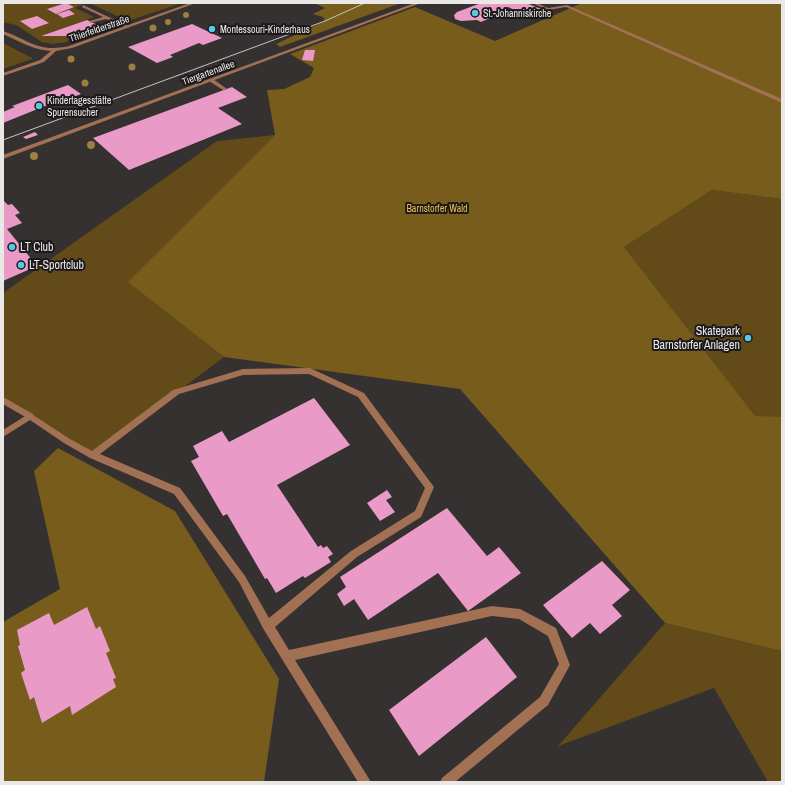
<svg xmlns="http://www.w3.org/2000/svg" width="785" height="785" viewBox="0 0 785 785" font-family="'Archivo Narrow',sans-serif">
<rect width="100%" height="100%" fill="#353131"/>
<!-- green -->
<path fill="#624b18" d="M3,3H80L83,4L75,8L94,17L42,36H70L67,42L52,44L42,42L16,25L3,22Z
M89,3H182L128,21Z
M3,43L32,58V59L3,69Z
M275,135L129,282L224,357L93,455L3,400V293L217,141Z
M712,190L782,199V417H755L624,247Z
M665,623L782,651V782H768L714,688L558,746Z"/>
<!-- forest -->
<path fill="#775c1c" d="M314,3H401L280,47L276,44L325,21L323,17L313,14L325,8Z
M582,3H782V199L712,190L624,247L755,416L782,417V651L665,623L460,389L224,357L128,282L275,135L267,90L284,89L310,77L314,68L290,54L415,7L495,41Z
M58,448L175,511L279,679L264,782H3V622L60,589L34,471Z"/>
<!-- building -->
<path fill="#ea9ac6" d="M66,3L74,7L56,14L47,9Z
M481,3H526L541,9L526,15L508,7L486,16L490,18L481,22L477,20L461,21L455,19L454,15L457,12Z
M69,10L75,14L63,18L57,14Z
M37,16L49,23L32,29L20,21Z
M87,20L102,27L78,36H41Z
M192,24L222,38L203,45L199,43L170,55L173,57L157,63L128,47Z
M305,50H315L313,61L302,60Z
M68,85L81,94L57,103L55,102L3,123V112L15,107L12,106Z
M232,87L247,97L218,108L242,124L129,170L93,138Z
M35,132L38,135L26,139L23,137Z
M3,200L8,205L12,204L20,213L15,215L22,223L7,229L37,266L3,281Z
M314,398L350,445L277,485L318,547L321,545L323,548L327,546L333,554L328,557L331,562L305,578L303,576L276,593L267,578L265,579L227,514L223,516L191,461L199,457L193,446L222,431L229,442Z
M387,490L392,497L386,500L395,512L380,521L367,503Z
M447,508L487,556L499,547L521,573L468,611L438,573L368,620L354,599L344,606L337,594L346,587L340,577Z
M602,561L630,590L612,605L622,616L600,634L590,623L572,638L543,605Z
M87,607L96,629L100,626L110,651L106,653L116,678L113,679L116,687L72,715L70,706L42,723L34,697L30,700L21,673L25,670L18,646L20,645L17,630L49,613L54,625Z
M486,637L517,677L419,756L389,710Z"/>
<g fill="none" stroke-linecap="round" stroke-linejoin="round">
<!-- lane -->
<path fill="#a27053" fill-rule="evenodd" d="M532,3H537L548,8L567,5L782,99V103L566,7L548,10Z
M83,5L130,27L126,28L115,22L98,27V25L111,21L106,19L90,23V21L103,17L82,7Z
M209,79H213L227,89L223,90L209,81Z
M310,368L364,393L434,487L421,517L357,557L275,627L289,650L492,606L520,609L556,628L570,665L548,705L455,782H440L442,778L540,697L559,664L548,636L519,619L492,616L295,660L371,782H358L264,630L239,582L174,494L90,458L64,443L30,420L3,437V430L30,413L70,439L92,451L173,390L243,369ZM309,374L358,397L425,488L415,511L351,551L269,618L245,576L180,488L100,454L179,394L243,375Z"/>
<!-- street -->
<path fill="#a27053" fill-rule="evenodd" d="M190,3H196L72,48L56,51L44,62L3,76V73L40,60L51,51C33,50 19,41 3,34V31C30,40 37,53 69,46Z
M415,3H421L3,159V155Z
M3,397L33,414L34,416L33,418H27L3,404Z"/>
<!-- tram -->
<path stroke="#c6c3c3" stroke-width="1" d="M3,140L325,21L365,3"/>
</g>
<!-- trees -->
<g fill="#9c7f41">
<circle cx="186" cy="15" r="3"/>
<circle cx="168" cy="22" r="3"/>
<circle cx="153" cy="28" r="3.5"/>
<circle cx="71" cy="59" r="3.5"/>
<circle cx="132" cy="67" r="3.5"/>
<circle cx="85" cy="83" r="3.5"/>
<circle cx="91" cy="145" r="4"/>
<circle cx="34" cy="156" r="4"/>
</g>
<!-- markers -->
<g fill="#57c9e2" stroke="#1b1919" stroke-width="1.5">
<circle cx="475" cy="13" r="4"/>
<circle cx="212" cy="29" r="4"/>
<circle cx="39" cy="106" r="4"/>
<circle cx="12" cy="247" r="4"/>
<circle cx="21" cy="265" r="4"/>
<circle cx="748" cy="338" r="4"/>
</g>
<g text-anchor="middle" stroke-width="4" stroke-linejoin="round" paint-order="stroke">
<!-- far-poi labels -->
<g font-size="10" fill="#eae7e7" stroke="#1b1919" text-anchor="start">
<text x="483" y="17">St.-Johanniskirche</text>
<text x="220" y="33">Montessouri-Kinderhaus</text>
<text x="47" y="104">Kindertagesstätte<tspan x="47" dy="12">Spurensucher</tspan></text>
</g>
<!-- far-street labels -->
<g font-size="10" fill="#eae7e7" stroke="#1b1919">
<text transform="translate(99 28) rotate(-19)" y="4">Thierfelderstraße</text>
<text transform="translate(208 72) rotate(-20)" y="4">Tiergartenallee</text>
</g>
<!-- far-park labels -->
<g font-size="10" fill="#f0be4e" stroke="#1b1919">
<text x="437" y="212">Barnstorfer Wald</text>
</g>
<!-- poi labels -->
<g font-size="12" fill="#eae7e7" stroke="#1b1919" text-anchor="start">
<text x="20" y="251">LT Club</text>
<text x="29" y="269">LT-Sportclub</text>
<text x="740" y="335" text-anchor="end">Skatepark<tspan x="740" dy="14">Barnstorfer Anlagen</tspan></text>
</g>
</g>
<!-- border -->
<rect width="785" height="785" fill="none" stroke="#eae7e7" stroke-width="8"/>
</svg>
